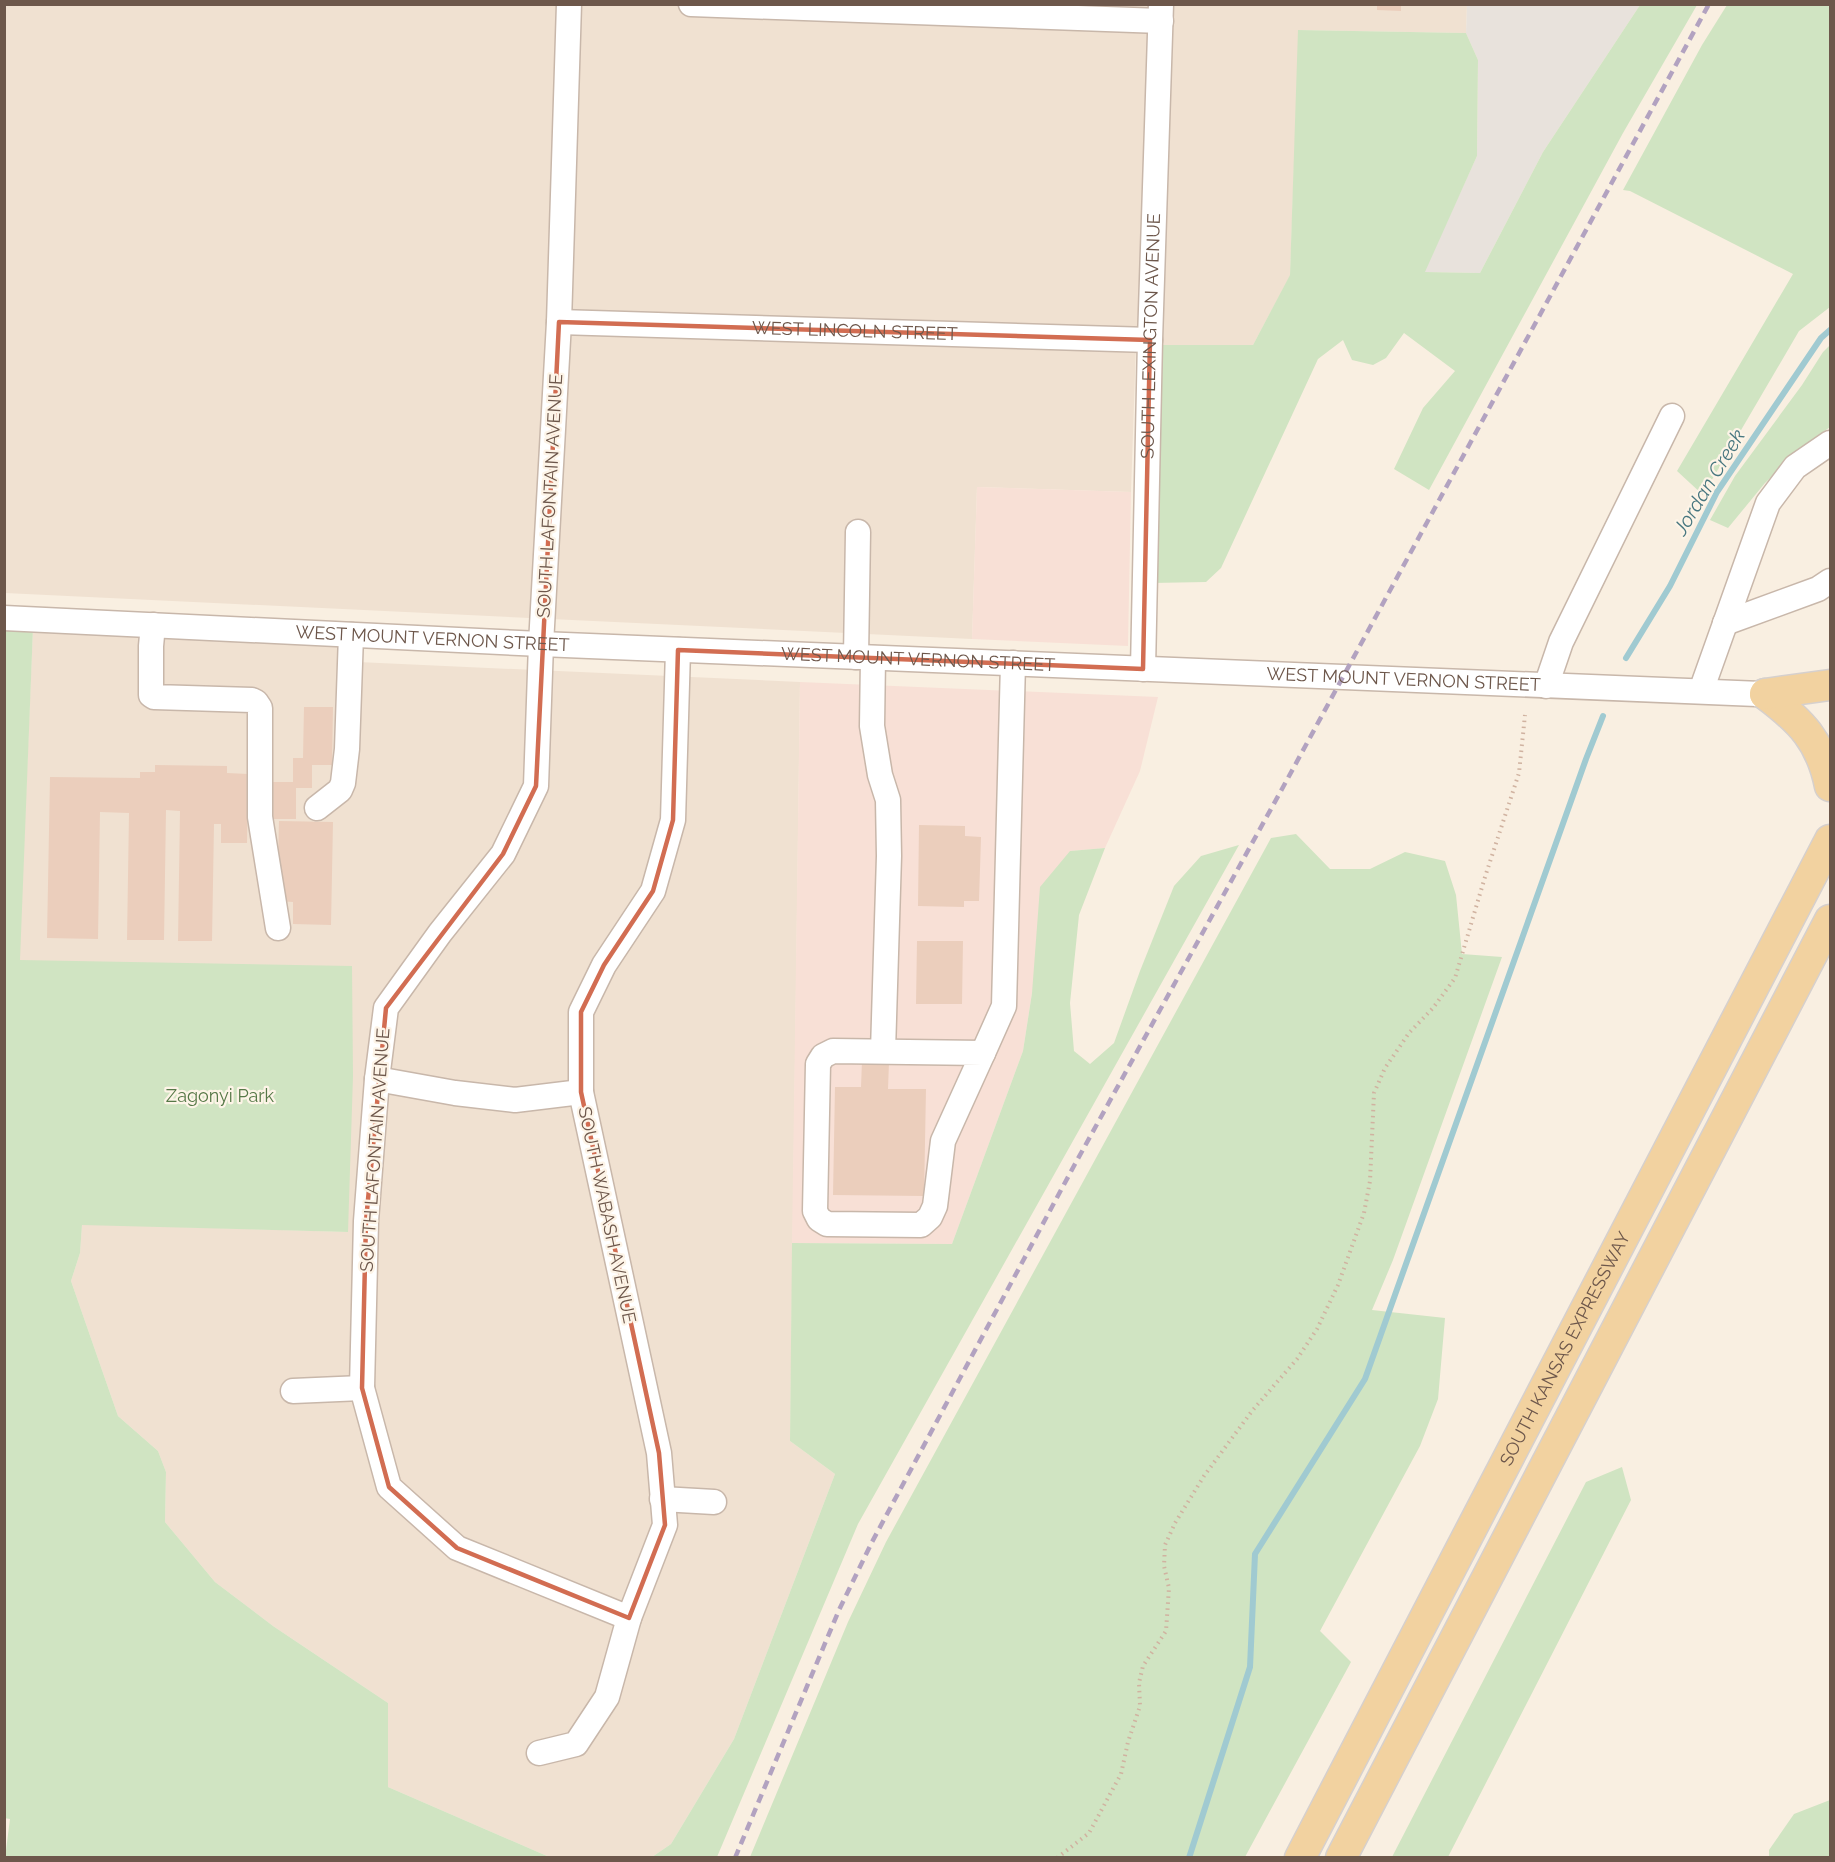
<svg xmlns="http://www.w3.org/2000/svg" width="1835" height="1862" viewBox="0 0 1835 1862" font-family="Raleway,sans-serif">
<rect width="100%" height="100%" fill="#f9efe1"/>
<!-- residential -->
<path fill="#f0e1d1" d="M855,4L1172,9L1022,5H1467L1466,33L1299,30L1290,276L1253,345H1136L1131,492L977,487L972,639L5,593V5Z
M33,628L358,647V662L800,682L790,1441L835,1474L734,1739L671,1844L652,1857L555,1858L547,1856L388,1787V1703L273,1626L215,1582L165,1522L166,1472L158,1451L118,1416L71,1281L80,1253L82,1224L348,1232L19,960Z"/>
<!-- commercial -->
<path fill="#f8e0d6" d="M977,487L1131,492L1128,646L972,639Z
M800,682L1158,697L1140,771L1105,848L1070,851L1032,993L1023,1051L952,1244L792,1243Z"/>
<!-- industrial -->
<path fill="#e8e2dc" d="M1467,5H1640L1543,152L1480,273L1424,272L1477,156L1478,60L1466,33Z"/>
<!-- green -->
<path fill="#d0e4c2" d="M1640,5H1697L1623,133L1429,490L1394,469L1423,408L1455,371L1404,333L1386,358L1373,365L1352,360L1343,340L1318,359L1221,568L1206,582L1152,583L1162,345H1253L1290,275L1298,30L1466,33L1478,60L1477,156L1425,272L1480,273L1543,152Z
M1727,5H1830V307L1799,331L1703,495L1677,471L1793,274L1630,191L1623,190L1702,45Z
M1830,345V427L1802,447L1765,483L1728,528L1710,520L1735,476L1802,385L1823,352Z
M5,626L33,628L20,960L352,966L353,1076L348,1232L82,1225L80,1253L71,1281L118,1416L158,1451L166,1472L165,1522L215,1582L273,1626L388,1703V1787L547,1856L555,1857L5,1858L10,1819L4,1818Z
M1296,834L1330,869H1370L1405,852L1445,861L1456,895L1462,954L1502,957L1393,1260L1372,1310L1445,1318L1438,1399L1420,1446L1320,1631L1351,1662L1245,1857H750L848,1622L886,1542L1271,838Z
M1239,845L858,1524L717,1857H652L671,1844L734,1739L835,1474L790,1441L792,1243L952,1244L1023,1051L1032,993L1040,887L1070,851L1105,848L1079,915L1070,1003L1074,1051L1090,1064L1114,1043L1140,971L1174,886L1201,856Z
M1622,1467L1631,1500L1448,1857H1392L1586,1482Z
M1830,1800V1857H1769V1850L1794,1814Z"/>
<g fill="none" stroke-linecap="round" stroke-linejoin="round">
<!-- stream -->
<path stroke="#a0cad1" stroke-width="6" d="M1626,658L1670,586L1717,492L1821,338L1830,330
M1189,1858L1250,1667L1255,1554L1365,1379L1586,759L1603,716"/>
</g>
<!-- building -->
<path fill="#ebcebc" d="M1377,4H1401V11L1377,10Z
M304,707H333L332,765H312V788H296V819H267L268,782H293V758H303Z
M155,765L227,766V773L248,774L247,843H221V824H214L212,941H178L180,811L166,810L164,940H127L129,813L100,812L98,939L47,938L50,777L140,778V772H155Z
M279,821L333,822L331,925L293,924V902L277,901Z
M919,825L965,826V836L981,837L979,901H964V907L918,906Z
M917,941H963L962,1004H916Z
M862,1061L889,1062L888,1089H926L924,1196L833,1195L835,1087H861Z"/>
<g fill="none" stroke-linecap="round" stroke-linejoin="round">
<defs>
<g id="minor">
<path d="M569,4L559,322L541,644L536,786L503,854L440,933L386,1008L377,1079L366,1221L362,1388L389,1487L457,1548L629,1618"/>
<path d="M691,4L1161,21"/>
<path id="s1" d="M559,322L1150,340"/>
<path id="s2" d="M4,618L541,644L1783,695"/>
<path d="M1725,623L1818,589L1830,581"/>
<path d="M153,625L151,646V695L154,697L252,700L256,702L260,708V817L278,928"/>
<path d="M856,657L858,532"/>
<path d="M873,658L872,726L880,775L888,800L889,856L883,1051"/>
<path id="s3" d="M1143,669L1150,340L1161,4"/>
<path d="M1546,686L1561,642L1672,416"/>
<path d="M1701,691L1768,503L1795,467L1830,443"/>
<path d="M317,808L340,790L343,783L347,749L351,635"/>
<path d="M833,1051L983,1053L943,1141L935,1206L930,1217L921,1225L827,1224L819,1219L815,1211L818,1064L823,1056Z"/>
<path d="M983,1053L1004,1006L1013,663"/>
<path d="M377,1079L455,1093L515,1100L581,1092"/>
<path d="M293,1391L362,1388"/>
<path d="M662,1499L714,1502"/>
<path d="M539,1753L576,1744L607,1697L629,1618L665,1525L659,1453L581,1092V1012L604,965L653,891L673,820L678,650"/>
</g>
<g id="major">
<path d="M1765,694C1801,721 1821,741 1830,786"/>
<path d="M1765,694L1830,685"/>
<path id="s4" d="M1300,1858L1830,840"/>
<path d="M1341,1858L1830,920"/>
</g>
</defs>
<!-- minor casing -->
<use href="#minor" stroke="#c8b7aa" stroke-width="27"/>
<!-- major casing -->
<use href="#major" stroke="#d6d0cd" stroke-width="33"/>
<!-- path -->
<path stroke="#d0b2a0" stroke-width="4" stroke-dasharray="1.5 4.5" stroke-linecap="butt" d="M1057,1858L1089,1833L1121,1774L1128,1742L1140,1706L1139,1683L1143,1666L1166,1631L1169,1588L1164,1566L1165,1545L1175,1523L1204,1476L1252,1411L1297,1359L1317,1329L1338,1285L1364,1213L1370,1181L1374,1093L1385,1068L1409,1033L1433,1008L1455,978L1485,877L1519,773L1525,715"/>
<!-- minor -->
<use href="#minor" stroke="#fff" stroke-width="24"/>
<!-- major -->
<use href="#major" stroke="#f2d2a0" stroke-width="30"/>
<!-- rail -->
<path stroke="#b2a2c0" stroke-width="4.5" stroke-dasharray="9 6" stroke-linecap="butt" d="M735,1858L839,1610L872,1542L1075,1164L1282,789L1709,4"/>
</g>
<!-- marked area -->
<path fill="none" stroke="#d26d52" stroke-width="4.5" stroke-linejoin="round" d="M559,322L1150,340L1143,669L678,650L673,820L653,891L604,965L581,1012V1092L659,1453L665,1525L629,1618L457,1548L389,1487L362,1388L366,1221L386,1008L503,854L536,786Z"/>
<g text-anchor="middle" stroke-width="4.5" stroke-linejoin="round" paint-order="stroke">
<!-- street labels -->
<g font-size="18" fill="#6d574b" stroke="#fdf4e7">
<text dy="6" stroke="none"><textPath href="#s1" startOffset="296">WEST LINCOLN STREET</textPath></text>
<text dy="6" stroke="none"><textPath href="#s3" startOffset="333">SOUTH LEXINGTON AVENUE</textPath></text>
<text transform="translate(550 496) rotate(-87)" y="6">SOUTH LAFONTAIN AVENUE</text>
<text dy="6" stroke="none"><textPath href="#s2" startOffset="429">WEST MOUNT VERNON STREET</textPath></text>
<text dy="6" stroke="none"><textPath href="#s2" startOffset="915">WEST MOUNT VERNON STREET</textPath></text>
<text dy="6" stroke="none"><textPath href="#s2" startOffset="1401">WEST MOUNT VERNON STREET</textPath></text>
<text transform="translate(375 1150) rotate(-86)" y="6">SOUTH LAFONTAIN AVENUE</text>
<text transform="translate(607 1215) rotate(78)" y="6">SOUTH WABASH AVENUE</text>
<text dy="6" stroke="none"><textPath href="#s4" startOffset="574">SOUTH KANSAS EXPRESSWAY</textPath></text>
</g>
<!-- park labels -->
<g font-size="18" fill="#567847" stroke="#fdf4e7">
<text x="220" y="1102">Zagonyi Park</text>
</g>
<!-- water labels -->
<g font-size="20" font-style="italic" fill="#47767f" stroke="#fdf4e7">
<text transform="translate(1709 482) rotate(-59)" y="7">Jordan Creek</text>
</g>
</g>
<!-- border -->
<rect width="1835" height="1862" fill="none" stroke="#6d574b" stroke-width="12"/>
</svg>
